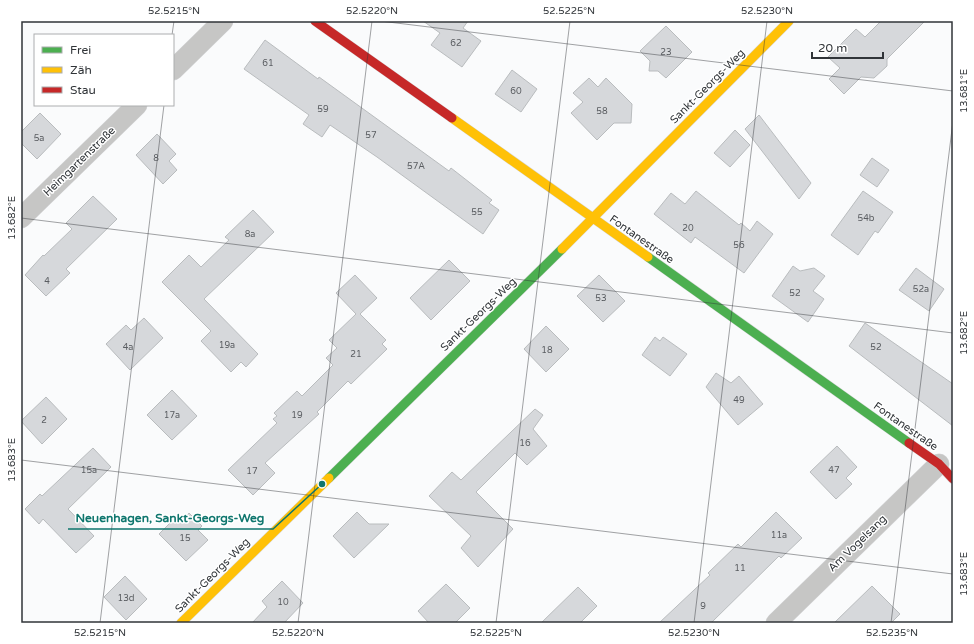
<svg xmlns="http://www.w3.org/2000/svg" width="974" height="644" viewBox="0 0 974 644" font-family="'Varela Round',sans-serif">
<rect width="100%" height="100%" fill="#fafbfc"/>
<!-- building -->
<path fill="#d6d8db" stroke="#b9bcbe" d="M423,21H468L463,28L481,41L462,67L431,45L440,33Z
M881,21H925L887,59V66L874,78L861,77L844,94L829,79L840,68L828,57L856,29L865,37Z
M666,26L692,52L666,78L658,71H649L650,61L640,51Z
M265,40L318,79L319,77L449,171L451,168L492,200L489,203L499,210L483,234L377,157L330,125L322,137L303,124L309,115L244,69Z
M512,70L537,89L521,112L495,94Z
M589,78L598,87L606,78L632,104L631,123H614L597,140L571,113L583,102L573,93Z
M40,113L61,134L37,159L21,143V132Z
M759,115L811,183L799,199L745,129Z
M735,130L750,145L730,167L714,153Z
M157,134L176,154L169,161L177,170L163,184L136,155Z
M872,158L889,170L877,187L860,175Z
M696,191L739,225L741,223L750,231L757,221L773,234L744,273L695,237L691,243L654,214L671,193L685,204Z
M863,191L893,212L878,233L875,231L858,255L831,235Z
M93,196L117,219L66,269L70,273L46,296L25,275L43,255L44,256L72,229L66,223Z
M253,210L274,232L204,299L258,354L246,367L241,362L231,372L201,341L211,331L162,282L189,255L201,267L229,240L225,237Z
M449,260L470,281L431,320L410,298Z
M793,266L800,271L814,268L825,276L813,291L824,299L808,322L772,296Z
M916,268L944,289L929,311L899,290Z
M355,275L377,298L360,314L386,340L382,344L387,349L351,384L348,381L317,412L319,414L265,463L275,473L253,495L228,470L277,423L273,419L277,416L274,413L297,391L302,396L333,365L326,358L337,348L329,340L356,314L336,293Z
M599,275L625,301L603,322L577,296Z
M144,318L163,338L130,370L106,344L126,325L131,330Z
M865,323L953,384V426L849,346Z
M546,326L569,349L546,372L524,349Z
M655,337L660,341L663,337L687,354L670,376L642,355Z
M716,373L731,383L739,376L763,404L738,425L706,387Z
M172,390L197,416L172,440L147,415Z
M46,397L67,419L42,444L21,421Z
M535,409L543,415L533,429L547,446L527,465L515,453L476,492L513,529L478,567L461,548L471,536L429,496L452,472L461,480Z
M837,446L857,467L846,478L852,484L836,499L810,472Z
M93,448L111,467L68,509L94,536L76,553L43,519L39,524L25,509L40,494L42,496Z
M357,512L369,524H389L354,558L333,536Z
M776,512L802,538L781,558L779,556L711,623H659L710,575L708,573L738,544L741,547Z
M189,513L202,526L198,530L208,540L186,561L159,534L173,520L176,523L184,515L186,517Z
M125,576L147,599L126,620L104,597Z
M282,581L303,603L284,623H252L267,607L262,601Z
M446,584L470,608L455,623H429L418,611Z
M872,586L900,614L891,623H834Z
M578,587L597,606L580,623H541Z"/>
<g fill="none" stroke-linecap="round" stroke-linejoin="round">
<defs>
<path id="street" d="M173,70L223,21
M21,218L137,105
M776,623L939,464"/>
<path id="fast" d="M648,257L909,443
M329,478L562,249"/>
<path id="slow" d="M452,118L648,257
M562,249L789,21
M181,623L329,478"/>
<path id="jam" d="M315,21L452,118
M909,443L939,464L953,479"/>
</defs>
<!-- street casing -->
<use href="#street" stroke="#d6d7d9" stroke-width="21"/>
<!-- fast casing -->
<use href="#fast" stroke="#d6d7d9" stroke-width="10"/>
<!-- slow casing -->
<use href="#slow" stroke="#d6d7d9" stroke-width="10"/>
<!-- jam casing -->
<use href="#jam" stroke="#d6d7d9" stroke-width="10"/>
<!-- street -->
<use href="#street" stroke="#c6c6c5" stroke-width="20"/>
<!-- fast -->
<use href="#fast" stroke="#4caf50" stroke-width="9"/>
<!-- slow -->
<use href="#slow" stroke="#ffc107" stroke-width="9"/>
<!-- jam -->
<use href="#jam" stroke="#c62828" stroke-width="9"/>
</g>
<!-- ticks -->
<path fill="none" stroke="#303438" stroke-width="1" stroke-opacity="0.45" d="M380,21L953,91M172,35L174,21M21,218L953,333M21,460L953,574M100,623L164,105M298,623L372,21M496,623L570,21M694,623L767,21M891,623L953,121"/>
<g text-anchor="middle" stroke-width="3" stroke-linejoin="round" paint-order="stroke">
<!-- number labels -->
<g font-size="9" fill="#5a5d61">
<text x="456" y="46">62</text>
<text x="666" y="55">23</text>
<text x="268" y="66">61</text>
<text x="516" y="94">60</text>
<text x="323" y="112">59</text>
<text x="602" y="114">58</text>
<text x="371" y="138">57</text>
<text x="39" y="141">5a</text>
<text x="156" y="161">8</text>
<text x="416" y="169">57A</text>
<text x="477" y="215">55</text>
<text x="866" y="221">54b</text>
<text x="688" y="231">20</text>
<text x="250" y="237">8a</text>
<text x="739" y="248">56</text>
<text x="47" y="284">4</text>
<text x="921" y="292">52a</text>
<text x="795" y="296">52</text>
<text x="601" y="301">53</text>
<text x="227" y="348">19a</text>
<text x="128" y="350">4a</text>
<text x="876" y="350">52</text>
<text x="547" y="353">18</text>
<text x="356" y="357">21</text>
<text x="739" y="403">49</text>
<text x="172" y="418">17a</text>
<text x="297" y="418">19</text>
<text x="44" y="423">2</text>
<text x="525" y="446">16</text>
<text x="89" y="473">15a</text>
<text x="834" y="473">47</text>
<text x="252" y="474">17</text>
<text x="779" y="538">11a</text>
<text x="185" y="541">15</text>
<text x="740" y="571">11</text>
<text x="126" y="601">13d</text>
<text x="283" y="605">10</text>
<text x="703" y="609">9</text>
</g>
<!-- street labels -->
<g font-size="11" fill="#303438" stroke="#fff">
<text transform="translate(707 86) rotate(-45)" y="4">Sankt-Georgs-Weg</text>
<text transform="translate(79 161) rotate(-44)" y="4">Heimgartenstraße</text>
<text transform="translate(642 239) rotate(35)" y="4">Fontanestraße</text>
<text transform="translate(478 314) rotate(-44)" y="4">Sankt-Georgs-Weg</text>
<text transform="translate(906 426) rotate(35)" y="4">Fontanestraße</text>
<text transform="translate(857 543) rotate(-44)" y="4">Am Vogelsang</text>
<text transform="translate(212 575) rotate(-45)" y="4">Sankt-Georgs-Weg</text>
</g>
</g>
<!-- callouts -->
<path fill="none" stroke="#0f766e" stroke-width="1.5" d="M322 484L273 529H68"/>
<circle fill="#0f766e" stroke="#fff" stroke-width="1.5" cx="322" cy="484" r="4"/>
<g font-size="12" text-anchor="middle" font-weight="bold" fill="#0f766e" stroke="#fff" stroke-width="3" stroke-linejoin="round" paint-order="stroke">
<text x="170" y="522">Neuenhagen, Sankt-Georgs-Weg</text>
</g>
<!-- border -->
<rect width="974" height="644" fill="none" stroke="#ffffff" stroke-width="44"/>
<!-- legend -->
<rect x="34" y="34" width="140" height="72" fill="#ffffff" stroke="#acaeaf"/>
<rect x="42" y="47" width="20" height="6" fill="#4caf50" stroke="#acaeaf"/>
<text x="70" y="54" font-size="12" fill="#303438">Frei</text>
<rect x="42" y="67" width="20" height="6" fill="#ffc107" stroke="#acaeaf"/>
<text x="70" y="74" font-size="12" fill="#303438">Zäh</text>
<rect x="42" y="87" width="20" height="6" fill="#c62828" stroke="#acaeaf"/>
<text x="70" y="94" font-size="12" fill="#303438">Stau</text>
<!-- scale -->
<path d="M812 52v6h71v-6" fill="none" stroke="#303438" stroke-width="2"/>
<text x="818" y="52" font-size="12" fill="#303438" stroke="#ffffff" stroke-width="3" paint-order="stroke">20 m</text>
<rect x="22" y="22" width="930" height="600" fill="none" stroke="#303438" stroke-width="1.5"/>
<g font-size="10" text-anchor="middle" fill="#303438">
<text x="174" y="14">52.5215°N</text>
<text x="372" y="14">52.5220°N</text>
<text x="569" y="14">52.5225°N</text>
<text x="767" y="14">52.5230°N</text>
<text transform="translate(963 91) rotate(-90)" y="4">13.681°E</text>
<text transform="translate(11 218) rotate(-90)" y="4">13.682°E</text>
<text transform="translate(963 333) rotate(-90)" y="4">13.682°E</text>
<text transform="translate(11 460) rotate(-90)" y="4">13.683°E</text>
<text transform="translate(963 574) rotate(-90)" y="4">13.683°E</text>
<text x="100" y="636">52.5215°N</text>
<text x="298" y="636">52.5220°N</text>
<text x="496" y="636">52.5225°N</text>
<text x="694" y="636">52.5230°N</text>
<text x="892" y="636">52.5235°N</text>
</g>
</svg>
